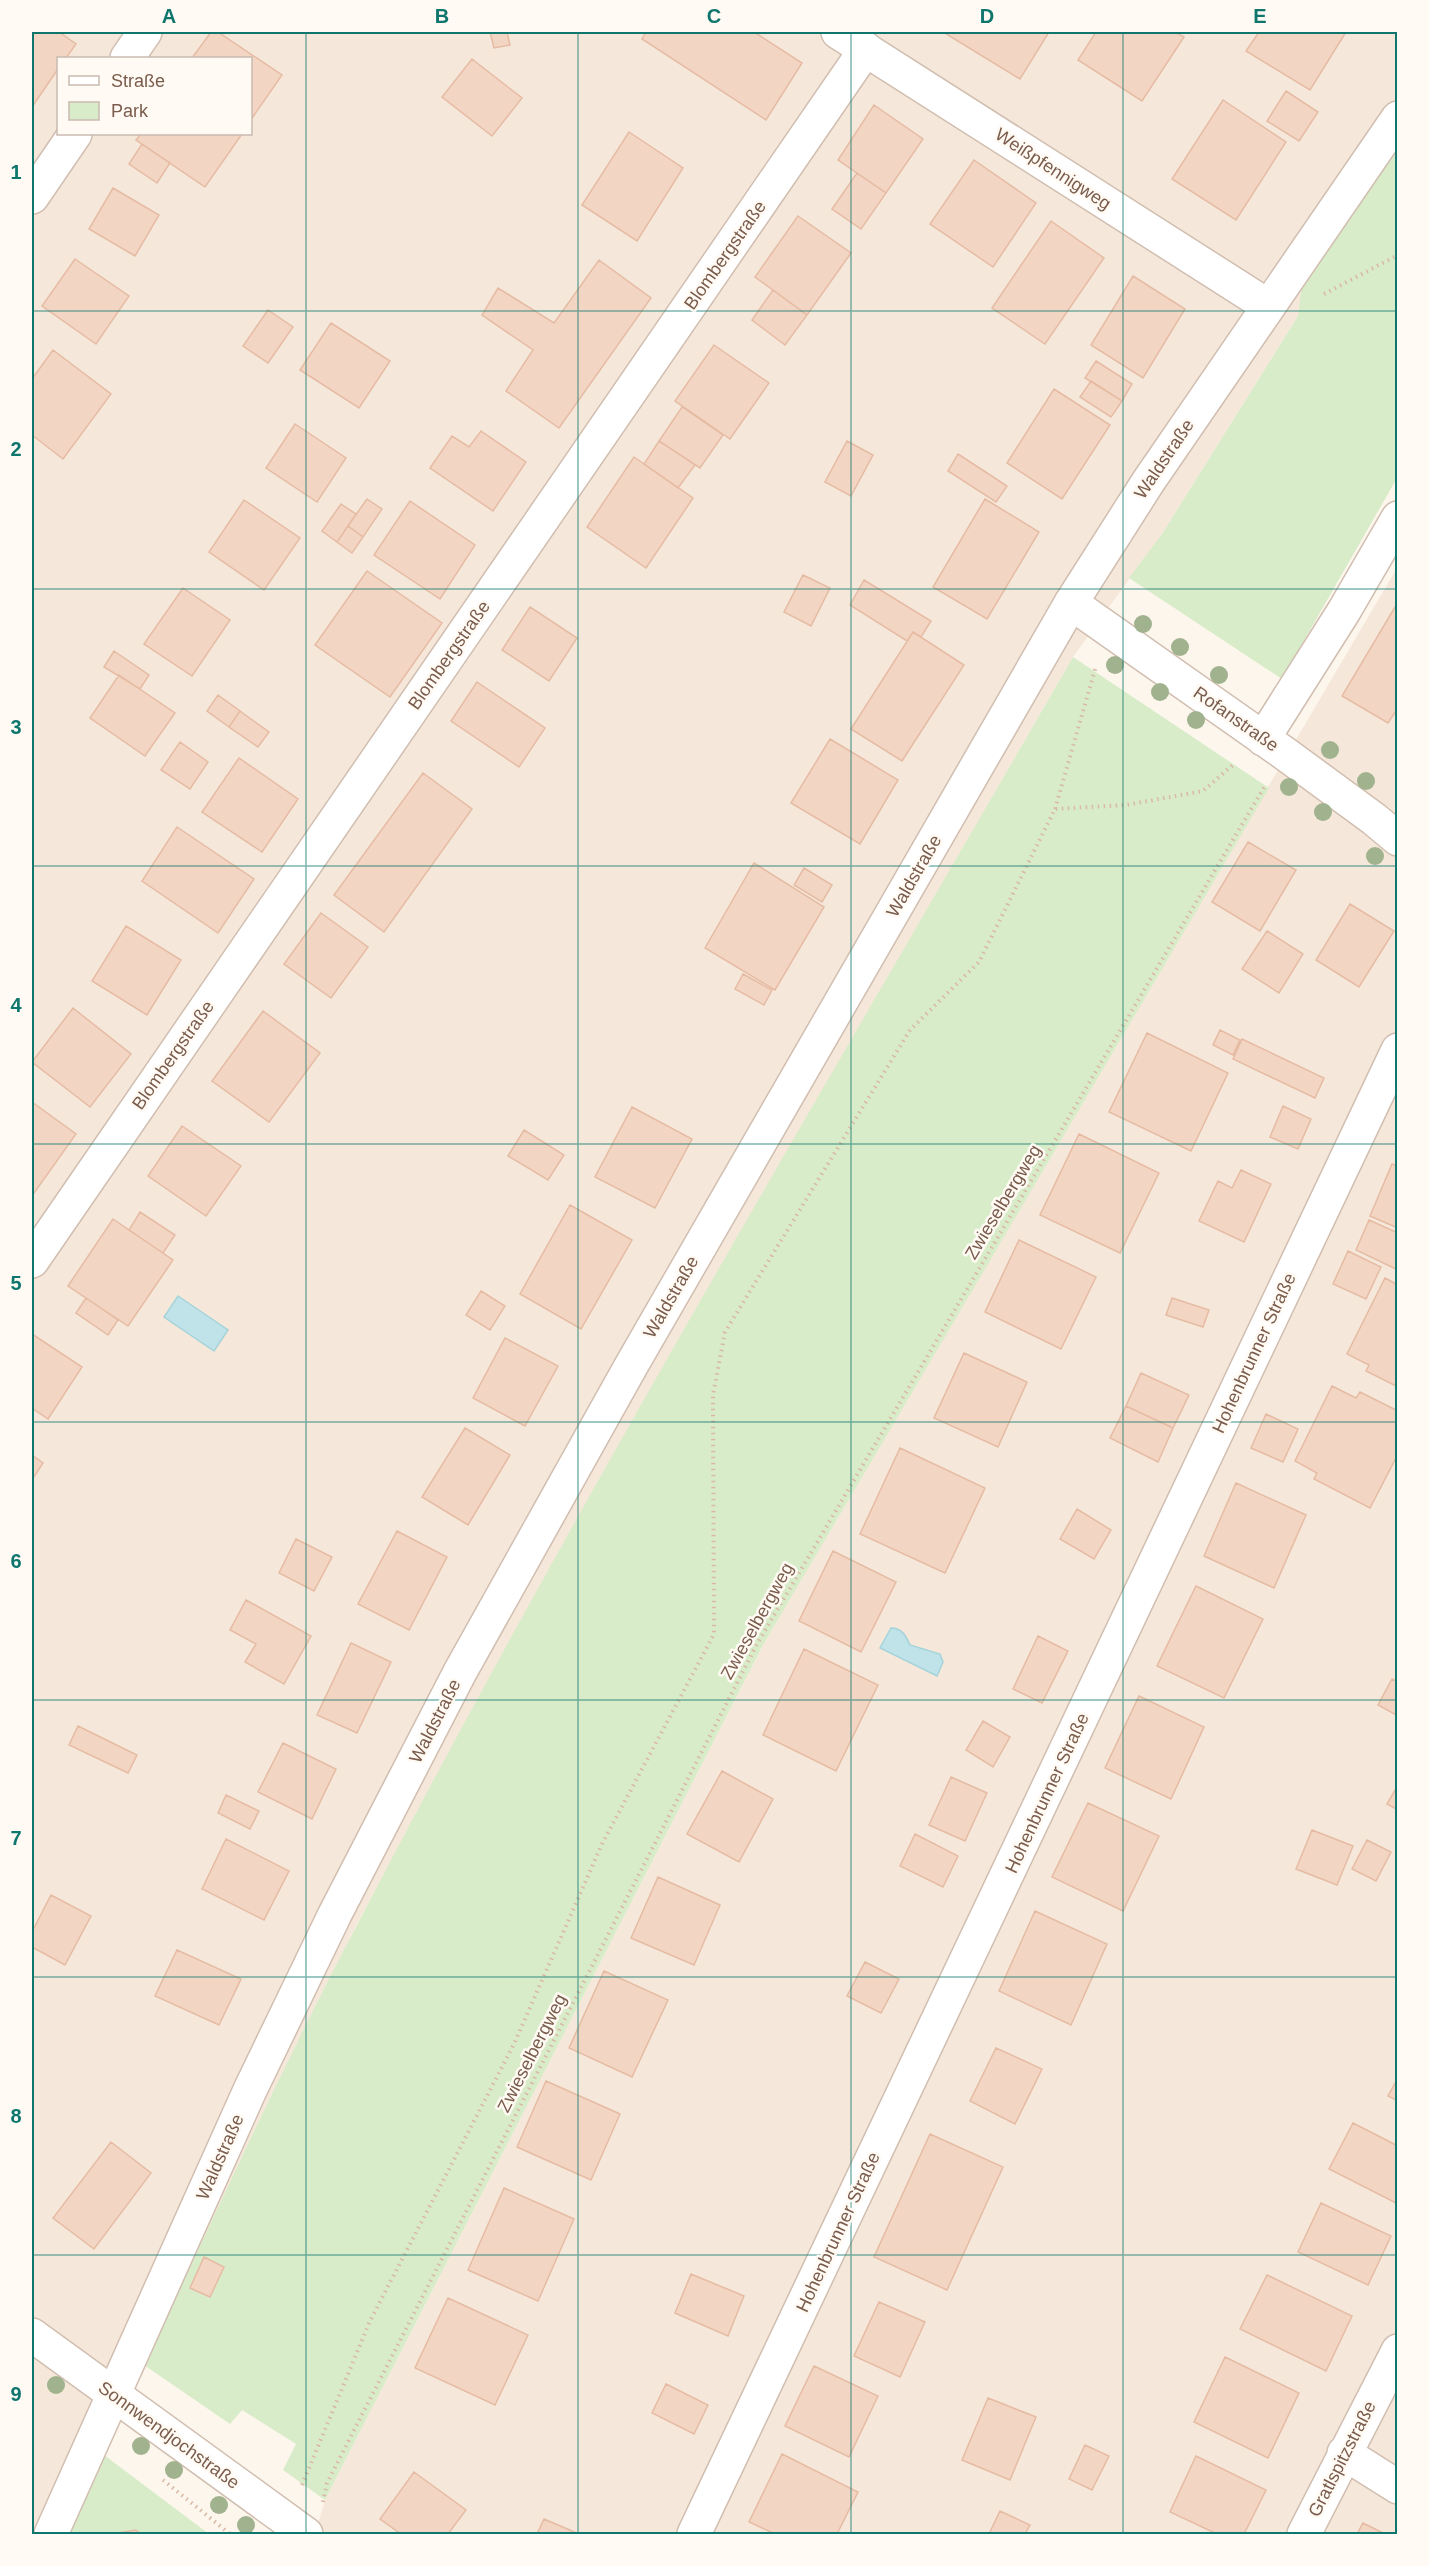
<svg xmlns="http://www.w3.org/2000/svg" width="1429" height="2566" viewBox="0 0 1429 2566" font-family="Arial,sans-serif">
<rect width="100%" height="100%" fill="#fdf6ec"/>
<!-- residential -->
<path fill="#f5e8da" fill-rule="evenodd" d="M32,32H1397V148L1303,283L1298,316L1162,534L1073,657L719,1271L486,1685L356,1926L271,2096L144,2365L68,2534H32ZM58,58H250V134H58Z
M1397,568V2534H315L325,2500L763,1645Z"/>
<!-- green -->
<path fill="#d8ecc9" d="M1397,148V478L1282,679L1129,578L1162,534L1298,316L1302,284Z
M1073,657L1269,788L763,1645L325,2500L283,2470L296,2444L242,2410L230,2424L144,2365C214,2217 281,2069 357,1925C581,1494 831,1077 1073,657Z
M104,2455L209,2534H68Z"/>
<!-- water -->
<path fill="#bfe3e8" stroke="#a5d3da" stroke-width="1.5" d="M178,1296L228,1330L214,1351L164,1317Z
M891,1628C902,1628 906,1636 910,1645L940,1654L943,1662L937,1676L880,1648Z"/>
<!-- building -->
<path fill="#f3d5c3" stroke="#e6bba3" stroke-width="1.5" d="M32,32H59L76,44L66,58H58V69L32,107Z
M211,32H218L282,75L250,121V58H192Z
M490,32H507L510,45L494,48Z
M646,32H754L802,63L766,120L642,39Z
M943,32H1049L1020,79Z
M1096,32H1175L1184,37L1142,101L1078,60Z
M1259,32H1346L1310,90L1246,51Z
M472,59L522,98L492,136L442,97Z
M1286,91L1318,112L1299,141L1267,121Z
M1223,100L1286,142L1236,220L1172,179Z
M874,105L923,139L886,193L838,160Z
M629,132L683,168L637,241L582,205Z
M141,134H242L205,187L136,140Z
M142,144L170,163L157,183L129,164Z
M974,160L1036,203L993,267L930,224Z
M857,173L886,193L861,229L832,209Z
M113,188L159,215L135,256L89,229Z
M798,216L851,253L807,315L755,277Z
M1051,221L1104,258L1045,344L992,308Z
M75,259L129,296L96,344L42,306Z
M599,260L651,298L559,428L506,391L533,350L482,315L498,288L554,323Z
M1133,276L1185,309L1143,378L1091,345Z
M773,290L807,315L785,345L752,320Z
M268,310L293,327L268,363L243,346Z
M331,323L390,361L359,408L300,370Z
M714,345L769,383L730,439L675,401Z
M53,350L111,394L63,459L32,435V379Z
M1096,361L1132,384L1122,401L1085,378Z
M1091,381L1122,401L1111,417L1080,397Z
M1054,389L1110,425L1062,499L1007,463Z
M682,407L723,435L700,468L659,441Z
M295,424L346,458L317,502L266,468Z
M481,431L526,462L493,511L430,468L452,436L469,447Z
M659,441L695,465L678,488L644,464Z
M847,441L873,455L851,496L825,482Z
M958,454L1007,486L996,502L948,471Z
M634,457L693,498L646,568L587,527Z
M367,499L382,509L363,537L348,526Z
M985,499L1039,532L987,619L933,587Z
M244,500L300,538L264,590L209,552Z
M410,501L475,545L440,599L374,555Z
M341,504L356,514L337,542L322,531Z
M348,526L363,537L352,553L337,542Z
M367,571L442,623L390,697L315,645Z
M803,575L830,588L811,626L784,612Z
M864,580L931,621L921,637L913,632L907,641L850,605Z
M183,588L230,620L192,676L144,644Z
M1398,602V708L1388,723L1342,696Z
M530,607L577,638L549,681L502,650Z
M913,632L964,665L902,761L851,729Z
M114,651L149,675L140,689L104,667Z
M119,675L175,713L145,756L90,718Z
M477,682L545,728L519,767L451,721Z
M218,695L240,711L229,727L207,711Z
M240,711L269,732L258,747L229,727Z
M830,739L898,780L860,844L791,803Z
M180,742L208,762L190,789L161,770Z
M239,758L298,799L262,852L202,812Z
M423,773L472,809L384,932L334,895Z
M177,827L254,879L218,933L142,881Z
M1248,842L1296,870L1260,931L1212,902Z
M754,863L824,907L775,990L705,948Z
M804,868L832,885L822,902L794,885Z
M1350,904L1394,931L1359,987L1316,960Z
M321,913L368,947L331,998L284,964Z
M126,926L181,960L147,1015L92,981Z
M1267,931L1303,954L1279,993L1242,969Z
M743,974L772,990L764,1005L735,989Z
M73,1008L131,1054L90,1107L32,1062Z
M263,1011L320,1053L269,1122L212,1081Z
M1220,1030L1240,1040L1233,1055L1213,1045Z
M1147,1033L1228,1073L1191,1151L1109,1112Z
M1242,1039L1324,1078L1315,1098L1233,1059Z
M32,1102L76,1134L32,1196Z
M1283,1106L1311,1119L1298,1149L1270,1137Z
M632,1107L692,1139L655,1208L595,1177Z
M182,1126L241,1166L206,1216L148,1176Z
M524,1130L564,1155L548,1180L508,1156Z
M1079,1134L1159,1173L1120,1253L1040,1215Z
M1392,1164L1398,1166V1228L1370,1216Z
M1241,1170L1271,1184L1244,1242L1199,1221L1218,1181L1232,1188Z
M570,1205L632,1240L581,1329L520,1294Z
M140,1212L175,1235L163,1253L129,1230Z
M113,1219L173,1260L128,1326L68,1286Z
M1369,1220L1398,1233V1270L1356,1250Z
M1019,1240L1096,1277L1061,1349L985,1312Z
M1348,1251L1381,1267L1366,1299L1333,1284Z
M1385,1278L1398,1285V1387L1366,1371L1369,1365L1347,1354Z
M481,1291L505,1306L490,1330L466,1315Z
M86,1298L118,1320L108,1335L76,1313Z
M1172,1298L1209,1310L1203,1327L1166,1315Z
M32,1334L82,1367L48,1419L32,1408Z
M505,1338L558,1366L525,1426L473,1398Z
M964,1353L1027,1382L998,1447L934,1418Z
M1141,1373L1189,1395L1173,1428L1126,1406Z
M1332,1386L1356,1398L1360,1392L1398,1411V1454L1370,1508L1314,1479L1317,1473L1295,1461Z
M1126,1406L1173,1428L1158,1462L1110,1438Z
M1266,1414L1298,1429L1283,1462L1251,1448Z
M465,1428L510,1455L468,1525L422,1497Z
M900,1448L985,1488L945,1573L860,1534Z
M32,1455L43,1463L32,1480Z
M1236,1483L1306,1515L1274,1588L1204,1556Z
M1077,1509L1111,1530L1094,1559L1060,1539Z
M397,1531L447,1557L409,1630L358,1604Z
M296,1539L332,1557L314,1591L279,1573Z
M833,1551L896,1582L861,1652L799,1621Z
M1196,1586L1263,1619L1224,1698L1157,1666Z
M246,1600L311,1636L284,1684L245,1662L256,1644L230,1630Z
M1038,1636L1068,1651L1042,1703L1013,1689Z
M351,1643L391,1662L357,1733L317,1715Z
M804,1649L878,1685L836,1771L763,1735Z
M1392,1679L1398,1682V1716L1378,1705Z
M1139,1696L1204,1727L1171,1799L1105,1768Z
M983,1721L1010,1737L993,1767L966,1750Z
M78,1726L137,1755L128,1773L69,1745Z
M283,1743L336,1769L312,1819L258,1792Z
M722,1771L773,1799L739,1862L687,1834Z
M951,1777L987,1793L965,1841L929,1825Z
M1398,1785V1810L1387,1804Z
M226,1795L259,1811L250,1829L218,1813Z
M1088,1803L1159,1836L1123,1911L1052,1877Z
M1312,1830L1353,1846L1337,1885L1296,1869Z
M915,1834L958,1856L943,1887L900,1866Z
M226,1839L289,1871L264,1920L202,1889Z
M1367,1840L1391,1852L1376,1881L1352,1869Z
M658,1877L720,1905L694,1965L631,1938Z
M51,1895L91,1916L65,1965L32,1947V1932Z
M1035,1911L1107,1944L1071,2025L999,1991Z
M177,1950L241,1979L219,2025L155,1996Z
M865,1962L899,1979L881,2013L847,1996Z
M604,1971L668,2000L632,2077L569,2048Z
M996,2048L1042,2069L1015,2124L970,2101Z
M1398,2078V2101L1388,2096Z
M546,2081L620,2114L591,2180L517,2147Z
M1353,2123L1398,2146V2204L1329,2169Z
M930,2134L1003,2167L947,2290L874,2257Z
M111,2142L151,2173L94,2249L53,2218Z
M504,2188L574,2219L538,2301L468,2270Z
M1321,2203L1391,2236L1368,2285L1298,2252Z
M204,2257L224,2267L210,2297L190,2288Z
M691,2274L744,2296L728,2336L675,2313Z
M1267,2275L1352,2316L1326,2371L1240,2329Z
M448,2298L528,2335L495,2405L415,2368Z
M879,2302L925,2322L900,2377L854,2356Z
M1225,2357L1299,2393L1268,2458L1194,2422Z
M814,2366L878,2396L849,2457L785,2426Z
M666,2384L708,2405L694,2434L652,2413Z
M988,2398L1036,2417L1010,2480L962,2460Z
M1085,2445L1109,2456L1092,2490L1069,2479Z
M782,2454L858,2492L837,2534H775L749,2522Z
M1196,2456L1266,2490L1244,2534H1217L1170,2512Z
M414,2472L466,2510L448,2534H401L380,2519Z
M1000,2511L1030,2525L1025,2534H989Z
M544,2519L579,2534H537Z
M1363,2523L1385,2534H1357Z
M136,2530L141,2534H111Z"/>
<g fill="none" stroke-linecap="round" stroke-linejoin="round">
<defs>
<path id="minor" d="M838,32L1268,306
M127,58L145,32
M32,197L75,134
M1071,603L1284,753L1374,819L1398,839
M1263,739L1344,611L1398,518
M32,1261L866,49
M32,2335L306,2534
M1344,2453L1398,2487
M694,2534L1398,1050
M1304,2534L1398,2351"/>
<path id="tertiary" d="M51,2534L250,2090L335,1914L460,1672L631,1366L1071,603L1148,482L1398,118"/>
</defs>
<!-- minor casing -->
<use href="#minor" stroke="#d1beb0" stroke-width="36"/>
<!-- tertiary casing -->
<use href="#tertiary" stroke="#d1beb0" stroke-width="36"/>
<!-- path -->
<path stroke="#d9b8a5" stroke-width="4" stroke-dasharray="1.5 4.5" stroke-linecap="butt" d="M1324,294L1398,255
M1055,809L1096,666
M163,2480L230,2534
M302,2485L370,2321L514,2044L602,1844L714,1634L713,1395L725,1332L910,1030L979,962L1055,809L1126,805L1203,791L1235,763
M323,2502L327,2483L757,1644L1266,784"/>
<!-- minor -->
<use href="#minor" stroke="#fff" stroke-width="33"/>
<!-- tertiary -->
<use href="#tertiary" stroke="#fff" stroke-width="33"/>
</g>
<!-- trees -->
<g fill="#a0b28e">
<circle cx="1143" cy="624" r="9"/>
<circle cx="1180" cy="647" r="9"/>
<circle cx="1115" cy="665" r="9"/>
<circle cx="1219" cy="675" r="9"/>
<circle cx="1160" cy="692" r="9"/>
<circle cx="1196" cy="720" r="9"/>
<circle cx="1330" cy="750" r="9"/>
<circle cx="1366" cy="781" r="9"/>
<circle cx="1289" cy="787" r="9"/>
<circle cx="1323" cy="812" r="9"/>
<circle cx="1375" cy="856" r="9"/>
<circle cx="56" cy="2385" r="9"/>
<circle cx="141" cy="2446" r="9"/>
<circle cx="174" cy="2470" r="9"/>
<circle cx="219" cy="2505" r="9"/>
<circle cx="246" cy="2525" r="9"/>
</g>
<!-- grid -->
<path fill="none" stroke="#0f766e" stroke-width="1.5" stroke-opacity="0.55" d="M306,32V2534M578,32V2534M851,32V2534M1123,32V2534M32,311H1398M32,589H1398M32,866H1398M32,1144H1398M32,1422H1398M32,1700H1398M32,1977H1398M32,2255H1398"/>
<g text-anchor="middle" stroke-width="5" stroke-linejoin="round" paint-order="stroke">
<!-- street labels -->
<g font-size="18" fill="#7a5c4d" stroke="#fffaf3">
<text transform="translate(1053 169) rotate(33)" y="6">Weißpfennigweg</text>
<text transform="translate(725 255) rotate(-55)" y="6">Blombergstraße</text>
<text transform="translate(1164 459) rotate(-56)" y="6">Waldstraße</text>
<text transform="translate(449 655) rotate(-55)" y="6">Blombergstraße</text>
<text transform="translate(1236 719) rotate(35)" y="6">Rofanstraße</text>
<text transform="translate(914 876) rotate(-60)" y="6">Waldstraße</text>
<text transform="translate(173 1055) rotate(-55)" y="6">Blombergstraße</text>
<text transform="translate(1003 1202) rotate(-59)" y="6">Zwieselbergweg</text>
<text transform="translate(671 1297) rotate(-60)" y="6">Waldstraße</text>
<text transform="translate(1254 1353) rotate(-65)" y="6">Hohenbrunner Straße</text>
<text transform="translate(757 1621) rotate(-61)" y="6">Zwieselbergweg</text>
<text transform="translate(435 1721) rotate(-63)" y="6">Waldstraße</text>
<text transform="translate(1047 1793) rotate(-65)" y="6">Hohenbrunner Straße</text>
<text transform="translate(532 2053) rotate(-63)" y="6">Zwieselbergweg</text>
<text transform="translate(220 2157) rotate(-66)" y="6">Waldstraße</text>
<text transform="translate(838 2232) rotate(-65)" y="6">Hohenbrunner Straße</text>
<text transform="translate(169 2435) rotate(36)" y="6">Sonnwendjochstraße</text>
<text transform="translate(1342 2459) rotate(-63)" y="6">Gratlspitzstraße</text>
</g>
</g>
<!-- border -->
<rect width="1429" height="2566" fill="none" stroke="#fffaf3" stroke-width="66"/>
<!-- legend -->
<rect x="57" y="57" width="195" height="78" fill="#fffaf3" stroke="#cabbb1" stroke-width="1.5"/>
<rect x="69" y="76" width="30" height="9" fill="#ffffff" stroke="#cabbb1" stroke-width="1.5"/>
<text x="111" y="87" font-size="18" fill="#7a5c4d">Straße</text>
<rect x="69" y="102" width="30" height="18" fill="#d8ecc9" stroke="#cabbb1" stroke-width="1.5"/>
<text x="111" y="117" font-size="18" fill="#7a5c4d">Park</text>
<rect x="33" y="33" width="1363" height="2500" fill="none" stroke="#0f766e" stroke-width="2"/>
<g font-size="20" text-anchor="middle" font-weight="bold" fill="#0f766e">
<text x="169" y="23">A</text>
<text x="442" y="23">B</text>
<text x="714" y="23">C</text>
<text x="987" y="23">D</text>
<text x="1260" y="23">E</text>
<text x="16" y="179">1</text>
<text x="16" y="456">2</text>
<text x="16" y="734">3</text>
<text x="16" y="1012">4</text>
<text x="16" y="1290">5</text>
<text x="16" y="1568">6</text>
<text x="16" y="1845">7</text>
<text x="16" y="2123">8</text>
<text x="16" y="2401">9</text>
</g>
</svg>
